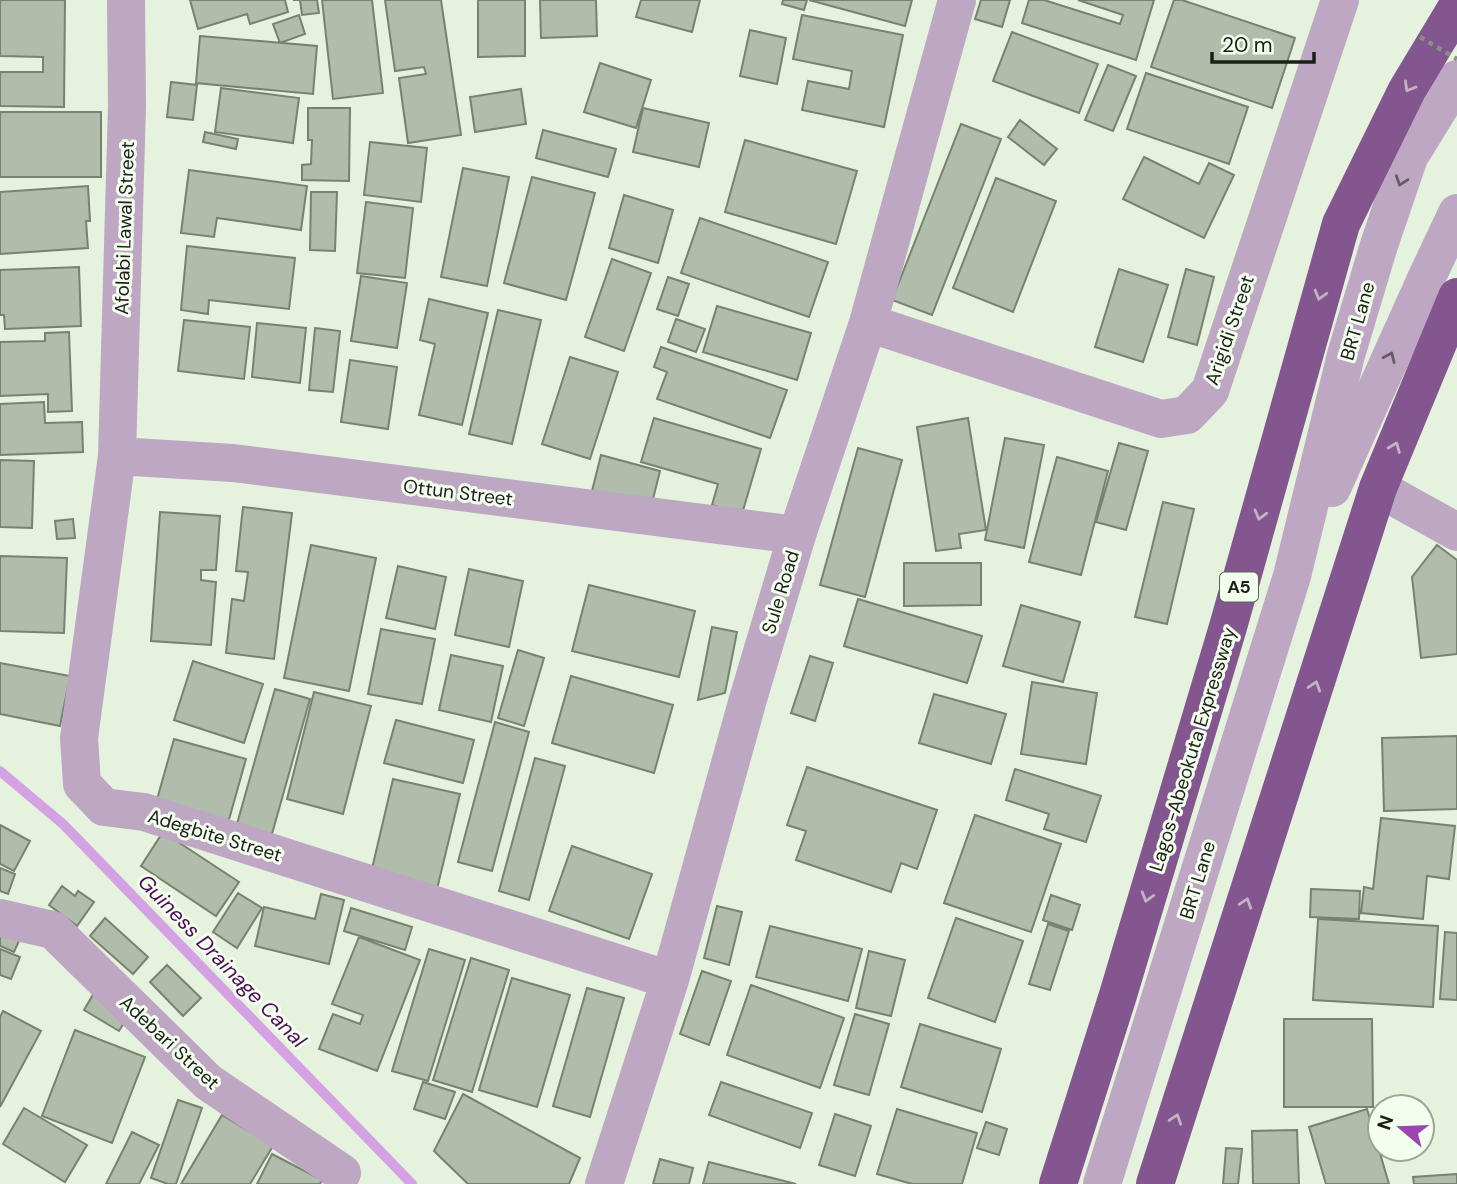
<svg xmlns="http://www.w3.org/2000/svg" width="1457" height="1184" viewBox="0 0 1457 1184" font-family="'DM Sans',sans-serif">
<rect width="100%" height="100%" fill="#e5f2de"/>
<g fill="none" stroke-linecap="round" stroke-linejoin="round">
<!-- stream -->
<path stroke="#d4a2e2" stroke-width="10" d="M0,771L63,824L412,1184"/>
</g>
<!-- building -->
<path fill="#b0bdaa" stroke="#778270" stroke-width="2" d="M0,0H65L64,107L0,106V72H43V57L0,56Z
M190,0H285L288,12L250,24L247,14L198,29Z
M293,0H317L319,13L302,15L300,0Z
M322,0H372L383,93L333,99Z
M385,0H441L461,135L408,143L399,78L426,74L424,67L395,71Z
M478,0H525V56L478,57Z
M540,0H596L597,36L541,38Z
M641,0H700L692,32L636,17Z
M783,0H807L804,10L782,4Z
M809,0H912L905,26Z
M981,0H1010L1002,27L975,19Z
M1029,0H1044L1120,24L1123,15L1078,0H1154L1136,60L1022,23Z
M1174,0H1182L1295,38L1272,108L1151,67Z
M299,15L305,34L280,43L273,24Z
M802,15L903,35L884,127L802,110L808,81L849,89L852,71L793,59Z
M750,30L786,38L777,84L740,76Z
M1012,32L1098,64L1079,113L993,81Z
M200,36L317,46L313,94L196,83Z
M600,63L651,80L636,128L584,112Z
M1108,65L1136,76L1113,131L1085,120Z
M1146,73L1248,107L1229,164L1127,129Z
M171,82L197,85L193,120L167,117Z
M221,88L299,98L293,143L215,132Z
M521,89L526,124L475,132L470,97Z
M308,108H350L349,181L302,180V165L311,164L312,140H308Z
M643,108L709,123L699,167L633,152Z
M0,112H101V177H0Z
M1020,120L1057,149L1044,165L1008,137Z
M961,124L1001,139L932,315L892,300Z
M543,130L616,149L608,177L536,158Z
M205,132L238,139L236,149L203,142Z
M745,140L857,171L836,244L725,212Z
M370,142L427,148L421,202L364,195Z
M1144,157L1199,184L1209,163L1234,175L1204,238L1123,199Z
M463,168L509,177L487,286L441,277Z
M189,170L307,186L301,230L217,218L214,237L181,233Z
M532,177L595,193L566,300L504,283Z
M996,178L1056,201L1013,312L953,288Z
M88,186L90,221H86L88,248L0,254V192Z
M311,192H337L335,251L310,250Z
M624,195L673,210L658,263L609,248Z
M366,202L413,208L405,278L357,273Z
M700,218L828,262L809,317L681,273Z
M187,246L295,258L289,309L209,300L208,314L181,310Z
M612,259L651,273L624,351L585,337Z
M79,267L81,326L5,329L4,315H0V270Z
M1119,269L1168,285L1143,362L1095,347Z
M1186,269L1214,277L1197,345L1168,337Z
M361,276L407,283L397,348L351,341Z
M668,277L689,284L678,316L657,309Z
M429,299L488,313L462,425L419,415L435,344L420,340Z
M717,306L811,333L797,380L703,352Z
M498,310L541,320L512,444L469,434Z
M676,319L705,329L696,352L668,342Z
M184,320L250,327L244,379L178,371Z
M257,323L306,328L300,383L252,377Z
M315,328L340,331L333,392L309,390Z
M69,332L72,411L48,412V394L0,396V342L45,341V333Z
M661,347L787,390L770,438L657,399L667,372L654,367Z
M570,357L618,372L590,459L542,444Z
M350,360L397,367L388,429L341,422Z
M44,402L45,423L82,422L83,452L0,455V404Z
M654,418L761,449L742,514L712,505L718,484L641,462Z
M968,418L986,530L959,534L961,548L936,551L917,427Z
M1005,438L1044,445L1024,548L985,540Z
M1119,443L1148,451L1126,530L1096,522Z
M858,448L902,460L865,597L820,585Z
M601,455L660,471L650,511L591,495Z
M1057,457L1108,471L1081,575L1029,562Z
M0,460L34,461L32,528L0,527Z
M1163,502L1194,509L1167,624L1135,617Z
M243,507L292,513L274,659L226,653L232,599L244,601L248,572L236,571Z
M160,512L220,516L216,570H201V580L216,582L211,645L151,641Z
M73,519L75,538L57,539L55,521Z
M311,545L376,558L349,691L284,678Z
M1437,545L1457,560V654L1421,658L1412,577Z
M0,556L67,558L64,633L0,631Z
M904,563H981V605L904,606Z
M398,566L446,577L435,629L386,618Z
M469,569L523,581L509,647L455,635Z
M589,585L695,611L679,677L572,651Z
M858,599L982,636L967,683L844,646Z
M1021,605L1080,622L1063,682L1003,666Z
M712,627L737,632L725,693L698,700Z
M381,629L435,639L422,704L368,694Z
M518,650L544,658L524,726L498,718Z
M451,655L503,666L491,722L439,710Z
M810,656L833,663L815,721L791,713Z
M193,661L263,684L244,743L174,720Z
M0,663L70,676L60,726L0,714Z
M571,676L673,705L654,773L552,743Z
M1032,682L1097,693L1086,764L1021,754Z
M275,689L310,699L270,841L235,831Z
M314,692L371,706L343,814L287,799Z
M934,694L1006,714L991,764L919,743Z
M396,720L474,740L463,783L384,763Z
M495,722L529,732L492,871L458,862Z
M1457,736V809L1384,811L1382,738Z
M174,739L246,759L228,823L156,803Z
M535,758L565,766L529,900L499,891Z
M807,767L937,810L917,869L901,863L891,892L796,860L806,831L787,825Z
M1015,769L1101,796L1086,842L1044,829L1049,814L1006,800Z
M393,779L460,794L437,889L371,873Z
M975,815L1061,844L1031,932L944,903Z
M1381,818L1455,826L1449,879L1427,876L1423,919L1361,913L1364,887L1373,889Z
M0,825L30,841L14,871L0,864Z
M163,832L239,882L216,916L141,866Z
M572,846L652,874L629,939L549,911Z
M0,868L15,874L8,894L0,891Z
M62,886L75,896L78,891L94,902L77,926L49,905Z
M1311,889L1360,891L1359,919L1310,917Z
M238,893L262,908L237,948L213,932Z
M321,894L344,900L329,964L255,946L264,907L315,919Z
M1051,895L1080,905L1072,930L1043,920Z
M717,906L742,912L729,965L704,958Z
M351,908L412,927L405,950L344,931Z
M105,918L148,957L133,974L90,936Z
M956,918L1023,941L995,1022L928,998Z
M1318,919L1438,926L1433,1007L1313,1000Z
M7,923L24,930L14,952L0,946V938Z
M1048,924L1069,931L1050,990L1029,984Z
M770,926L862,949L848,1001L756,977Z
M1445,932L1457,933V1000L1440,999Z
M359,937L420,960L377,1071L319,1049L333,1014L360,1024L363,1015L332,1004Z
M0,949L20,957L11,979L0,975Z
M429,949L465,960L428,1081L392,1071Z
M869,951L905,960L891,1016L856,1008Z
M471,958L509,970L472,1092L433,1080Z
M167,965L201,998L183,1016L150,982Z
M702,971L731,981L709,1045L680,1034Z
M512,978L570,995L537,1107L479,1090Z
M751,985L844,1018L820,1088L727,1055Z
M587,988L624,998L590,1117L553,1106Z
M94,993L129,1015L119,1031L84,1010Z
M3,1011L41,1031L0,1107V1017Z
M855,1014L889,1024L869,1095L834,1085Z
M1284,1019H1372L1373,1107H1284Z
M920,1024L1001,1049L982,1112L901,1087Z
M75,1030L145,1057L112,1143L42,1116Z
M423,1082L455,1092L445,1119L414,1109Z
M721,1082L812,1113L800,1148L709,1115Z
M463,1094L580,1158L569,1184H468L434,1151Z
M178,1100L202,1108L176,1184H168L151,1178Z
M24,1108L87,1145L65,1182L3,1144Z
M897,1109L977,1133L962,1184H912L877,1174Z
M1367,1109L1389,1184H1326L1309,1127Z
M835,1114L871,1126L855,1176L819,1165Z
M222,1115L273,1146L250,1184H181Z
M986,1122L1007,1129L999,1155L977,1148Z
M1297,1130L1299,1184H1253L1252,1131Z
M132,1132L159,1145L139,1184H106Z
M1226,1148L1242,1149L1238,1184H1223Z
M272,1154L322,1180L320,1184H257Z
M660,1159L693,1168L689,1184H653Z
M709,1162L796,1184H703Z
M1457,1174V1184H1414L1413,1177Z"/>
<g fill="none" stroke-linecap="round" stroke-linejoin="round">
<!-- minor -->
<path stroke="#bda7c3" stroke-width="38" d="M126,0L127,106L117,456L79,738L82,784L104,807L144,812L670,980
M868,323L1161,419L1187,415L1210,391L1340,0
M117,456L233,463L797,535
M1332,488L1426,279L1457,213
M1378,488L1457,532
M0,918L53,930L208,1082L342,1173
M604,1184L670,980L748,699L797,535L868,323L957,0
M1102,1184L1292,576L1346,355L1379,245L1409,157L1457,79"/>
<!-- highway -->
<path stroke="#845690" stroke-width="38" d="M1058,1184L1118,995L1228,627L1341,224L1407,90L1457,7
M1155,1184L1378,488L1457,297"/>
<!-- path-bridge -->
<path stroke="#869082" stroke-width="4.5" stroke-dasharray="5 5" stroke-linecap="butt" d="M1420,37L1457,59"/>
</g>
<!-- one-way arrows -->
<defs><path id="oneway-chevron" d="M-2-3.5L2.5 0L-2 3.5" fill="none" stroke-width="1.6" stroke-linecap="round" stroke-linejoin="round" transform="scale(1.75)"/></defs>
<g stroke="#c2b2c4">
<use href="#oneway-chevron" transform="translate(1409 87) rotate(120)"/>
<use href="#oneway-chevron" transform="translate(1320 295) rotate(106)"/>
<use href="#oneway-chevron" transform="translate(1395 447) rotate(-68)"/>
<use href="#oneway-chevron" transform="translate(1260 515) rotate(105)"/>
<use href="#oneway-chevron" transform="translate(1315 686) rotate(-72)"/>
<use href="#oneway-chevron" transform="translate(1147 897) rotate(107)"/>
<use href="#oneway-chevron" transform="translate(1246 903) rotate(-72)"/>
<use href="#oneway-chevron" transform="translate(1176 1119) rotate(-72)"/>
</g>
<g stroke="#635c65">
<use href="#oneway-chevron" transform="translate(1401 181) rotate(109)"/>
<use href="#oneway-chevron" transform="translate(1390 357) rotate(-66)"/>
</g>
<g text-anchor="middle" stroke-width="6" stroke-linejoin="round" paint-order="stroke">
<!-- shield labels -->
<rect fill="#f4feee" stroke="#5b6258" stroke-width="2" x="1220" y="572.5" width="38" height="29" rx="5"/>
<g font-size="18" font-weight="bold" fill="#1a1f18">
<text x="1239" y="593">A5</text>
</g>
<!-- street labels -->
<g font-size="19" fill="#1a1f18" stroke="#f4feee">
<text transform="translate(124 228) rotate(-88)" y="7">Afolabi Lawal Street</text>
<text transform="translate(1357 321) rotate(-74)" y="7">BRT Lane</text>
<text transform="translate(1229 330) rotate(-71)" y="7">Arigidi Street</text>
<text transform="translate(458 492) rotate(7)" y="7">Ottun Street</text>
<text transform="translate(780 592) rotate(-73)" y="7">Sule Road</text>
<text transform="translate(1192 749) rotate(-73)" y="7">Lagos-Abeokuta Expressway</text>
<text transform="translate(215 835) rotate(17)" y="7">Adegbite Street</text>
<text transform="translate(1197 880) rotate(-73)" y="7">BRT Lane</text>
<text transform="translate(170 1042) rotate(43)" y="7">Adebari Street</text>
</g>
<!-- water labels -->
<g font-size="21" font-style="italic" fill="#4b0c5a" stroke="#f4feee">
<text transform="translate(222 961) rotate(46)" y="7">Guiness Drainage Canal</text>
</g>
</g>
<!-- north arrow -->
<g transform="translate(1401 1128) rotate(289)"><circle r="33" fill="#f4feee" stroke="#9da598" stroke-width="2"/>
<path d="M0-5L12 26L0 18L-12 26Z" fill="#9c45b2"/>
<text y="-10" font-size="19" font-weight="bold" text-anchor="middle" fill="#1a1f18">N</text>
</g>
<!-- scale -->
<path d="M1212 52v10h102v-10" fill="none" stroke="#1a1f18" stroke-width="3.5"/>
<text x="1222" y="52" font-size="21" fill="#1a1f18" stroke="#f4feee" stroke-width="5" paint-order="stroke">20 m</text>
</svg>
